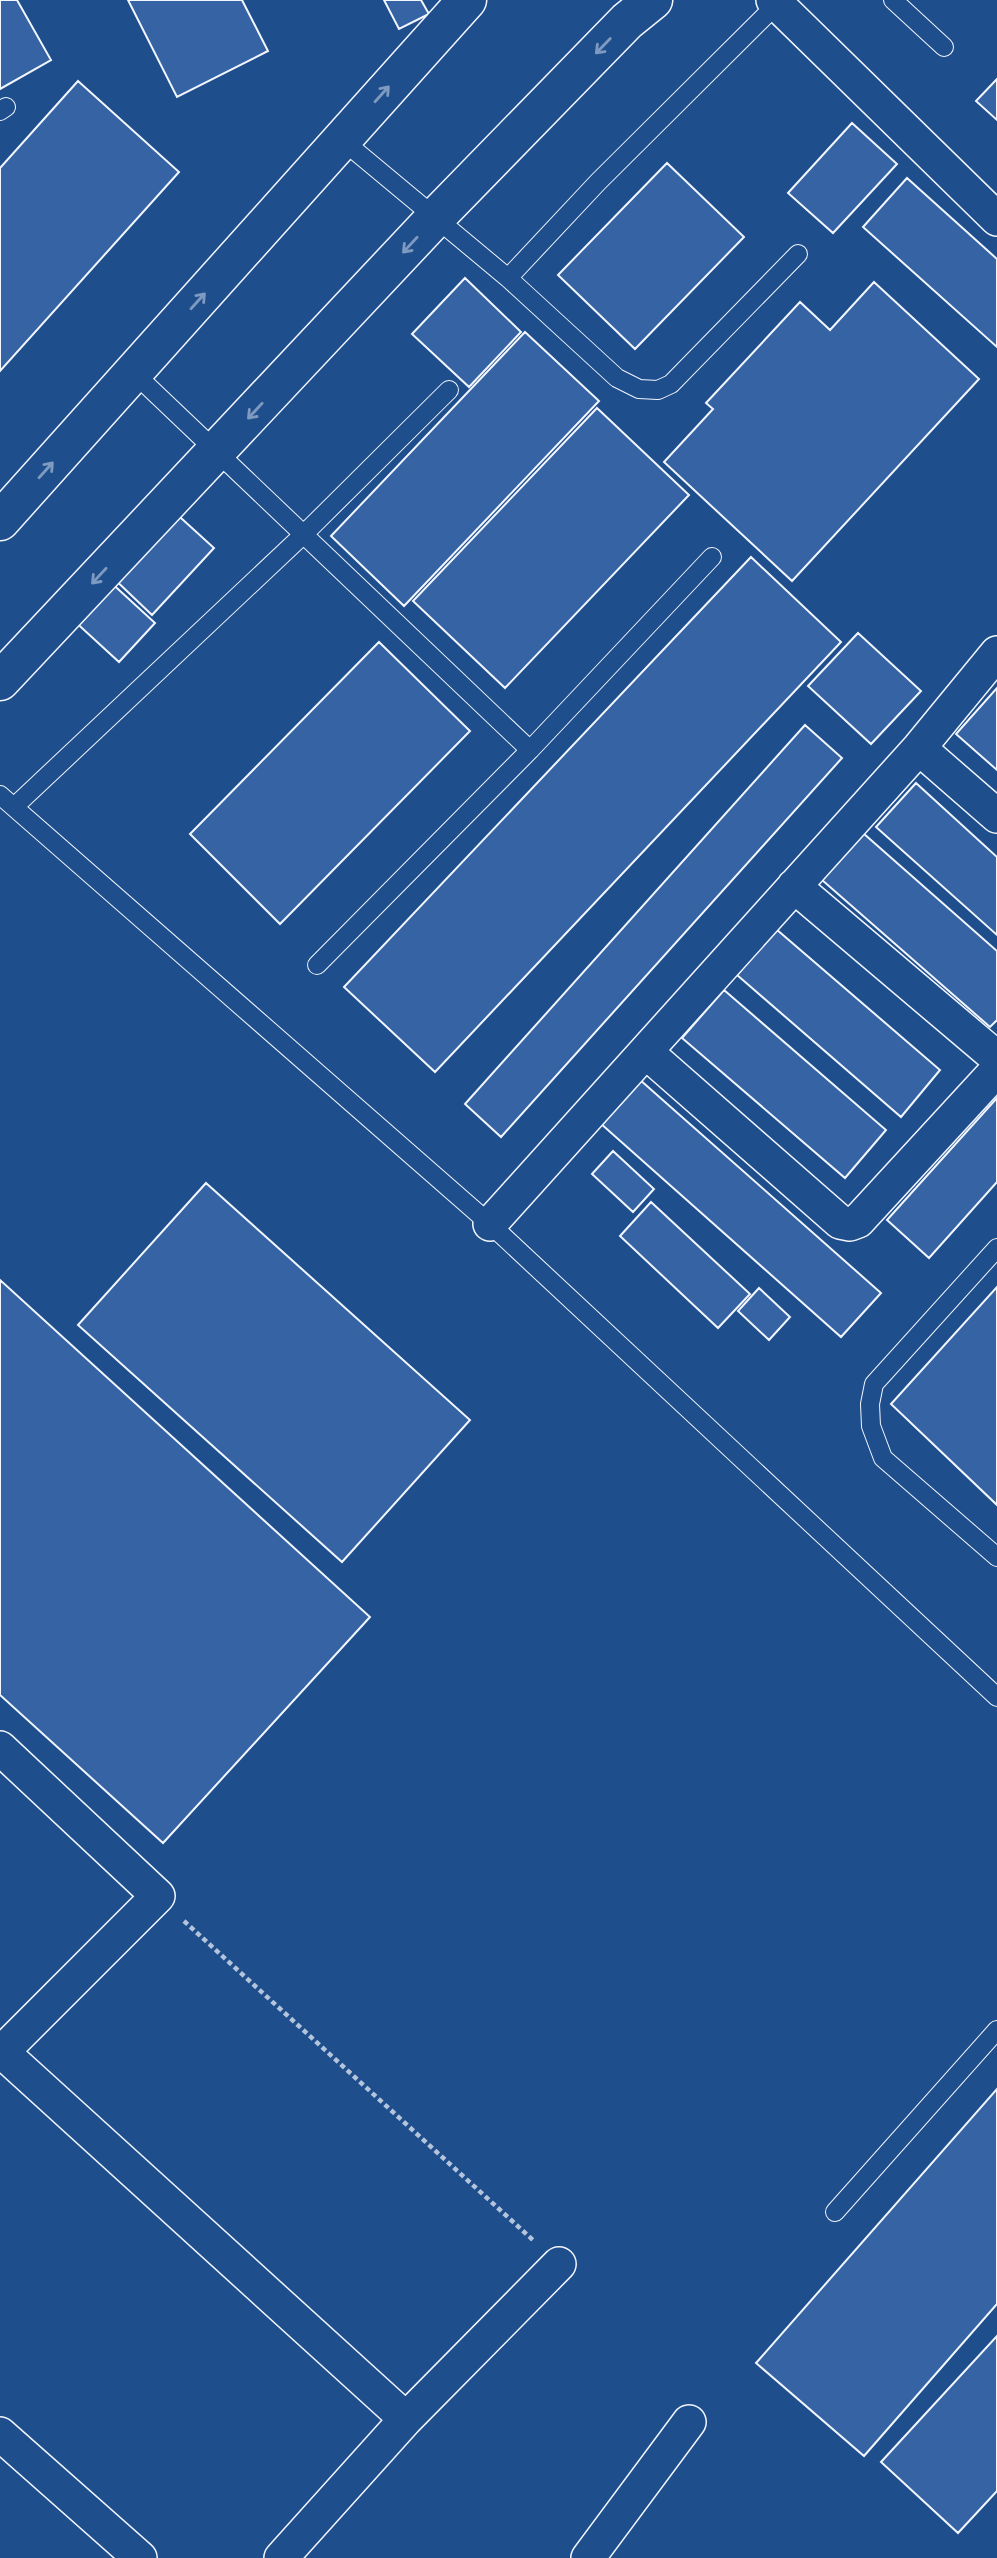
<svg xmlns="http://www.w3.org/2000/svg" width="997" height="2558" viewBox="0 0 997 2558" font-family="Signika,sans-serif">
<rect width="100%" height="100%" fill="#1f4e8c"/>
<!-- building -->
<path fill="#3563a3" stroke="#f2f6ff" stroke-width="2" d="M0,0H17L51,60L0,89Z
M128,0H242L268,51L177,97Z
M384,0H421L429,14L399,29Z
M997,79V120L976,101Z
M78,81L179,172L0,371V168Z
M852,123L897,164L833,233L788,193Z
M667,163L744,237L635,349L558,275Z
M907,178L997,259V347L863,227Z
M465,278L521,332L469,387L412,334Z
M874,282L979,379L792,581L664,462L713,409L706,403L800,302L830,330Z
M525,332L599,401L404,606L331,536Z
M597,408L689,495L505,688L413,601Z
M170,508L214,548L152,615L109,574Z
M751,557L841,642L435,1072L344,987Z
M106,578L155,623L119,662L71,618Z
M858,633L921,691L871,744L808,686Z
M379,642L470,731L280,924L190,834Z
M997,688V770L956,734Z
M805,725L842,758L501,1137L465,1104Z
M916,783L997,857V935L876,827Z
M863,833L997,951V1020L990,1027L822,880Z
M776,929L940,1070L901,1117L737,975Z
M724,990L886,1130L845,1178L682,1038Z
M639,1079L881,1293L841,1337L600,1123Z
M997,1098V1182L929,1258L887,1220Z
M613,1151L654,1189L633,1212L592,1174Z
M206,1183L470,1420L342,1562L78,1325Z
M651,1202L750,1294L718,1328L620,1236Z
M0,1280L370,1617L163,1843L0,1695Z
M997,1287V1505L891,1404Z
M759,1288L790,1317L769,1340L738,1311Z
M997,2089V2304L864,2456L756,2363Z
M997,2336V2491L958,2533L881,2462Z"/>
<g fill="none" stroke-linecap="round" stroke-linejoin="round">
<defs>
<path id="service" d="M893,0L944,47
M0,111L6,107
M341,139L508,278L617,378L639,389L658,390L671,384L798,254
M508,278L598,182L777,4
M134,373L530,750
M0,795L490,1224L997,1697
M14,807L305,533L449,390
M317,965L530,750L712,557
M997,1248L874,1384L870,1404L871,1426L883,1458L997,1557
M835,2212L997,2030"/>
<path id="minor" d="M773,0L997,219
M919,748L997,816
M794,886L997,1058
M646,1052L840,1222L850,1224L858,1221L997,1070
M490,1224L919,748L997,653
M0,1748L158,1896L0,2054
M0,2050L406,2419
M0,2434L140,2558
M281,2558L406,2419L559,2264
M588,2558L689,2422"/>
<path id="tertiary" d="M0,521L467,0
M0,681L436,217L627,21L653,0"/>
</defs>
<!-- service casing -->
<use href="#service" stroke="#f2f6ff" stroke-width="20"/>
<!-- minor casing -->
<use href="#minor" stroke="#f2f6ff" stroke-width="36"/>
<!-- tertiary casing -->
<use href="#tertiary" stroke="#f2f6ff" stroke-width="41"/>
<!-- path -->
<path stroke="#b3c4dc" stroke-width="4.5" stroke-dasharray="5 3.5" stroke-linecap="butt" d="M184,1921L534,2241"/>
<!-- service -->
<use href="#service" stroke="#1f4e8c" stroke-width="18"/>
<!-- minor -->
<use href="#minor" stroke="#1f4e8c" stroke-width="33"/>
<!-- tertiary -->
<use href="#tertiary" stroke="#1f4e8c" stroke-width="38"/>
</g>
<!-- one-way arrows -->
<defs><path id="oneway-shaft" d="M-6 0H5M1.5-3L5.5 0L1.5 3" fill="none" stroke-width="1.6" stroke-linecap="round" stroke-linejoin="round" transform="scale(1.75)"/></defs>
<g stroke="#7e9ac0">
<use href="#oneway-shaft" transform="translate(603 46) rotate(134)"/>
<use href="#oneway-shaft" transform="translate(382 94) rotate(-48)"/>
<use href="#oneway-shaft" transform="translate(410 245) rotate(133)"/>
<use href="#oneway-shaft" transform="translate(198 301) rotate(-48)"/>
<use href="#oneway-shaft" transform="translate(255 411) rotate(133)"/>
<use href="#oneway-shaft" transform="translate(46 470) rotate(-48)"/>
<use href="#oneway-shaft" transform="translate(99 576) rotate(133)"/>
</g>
</svg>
